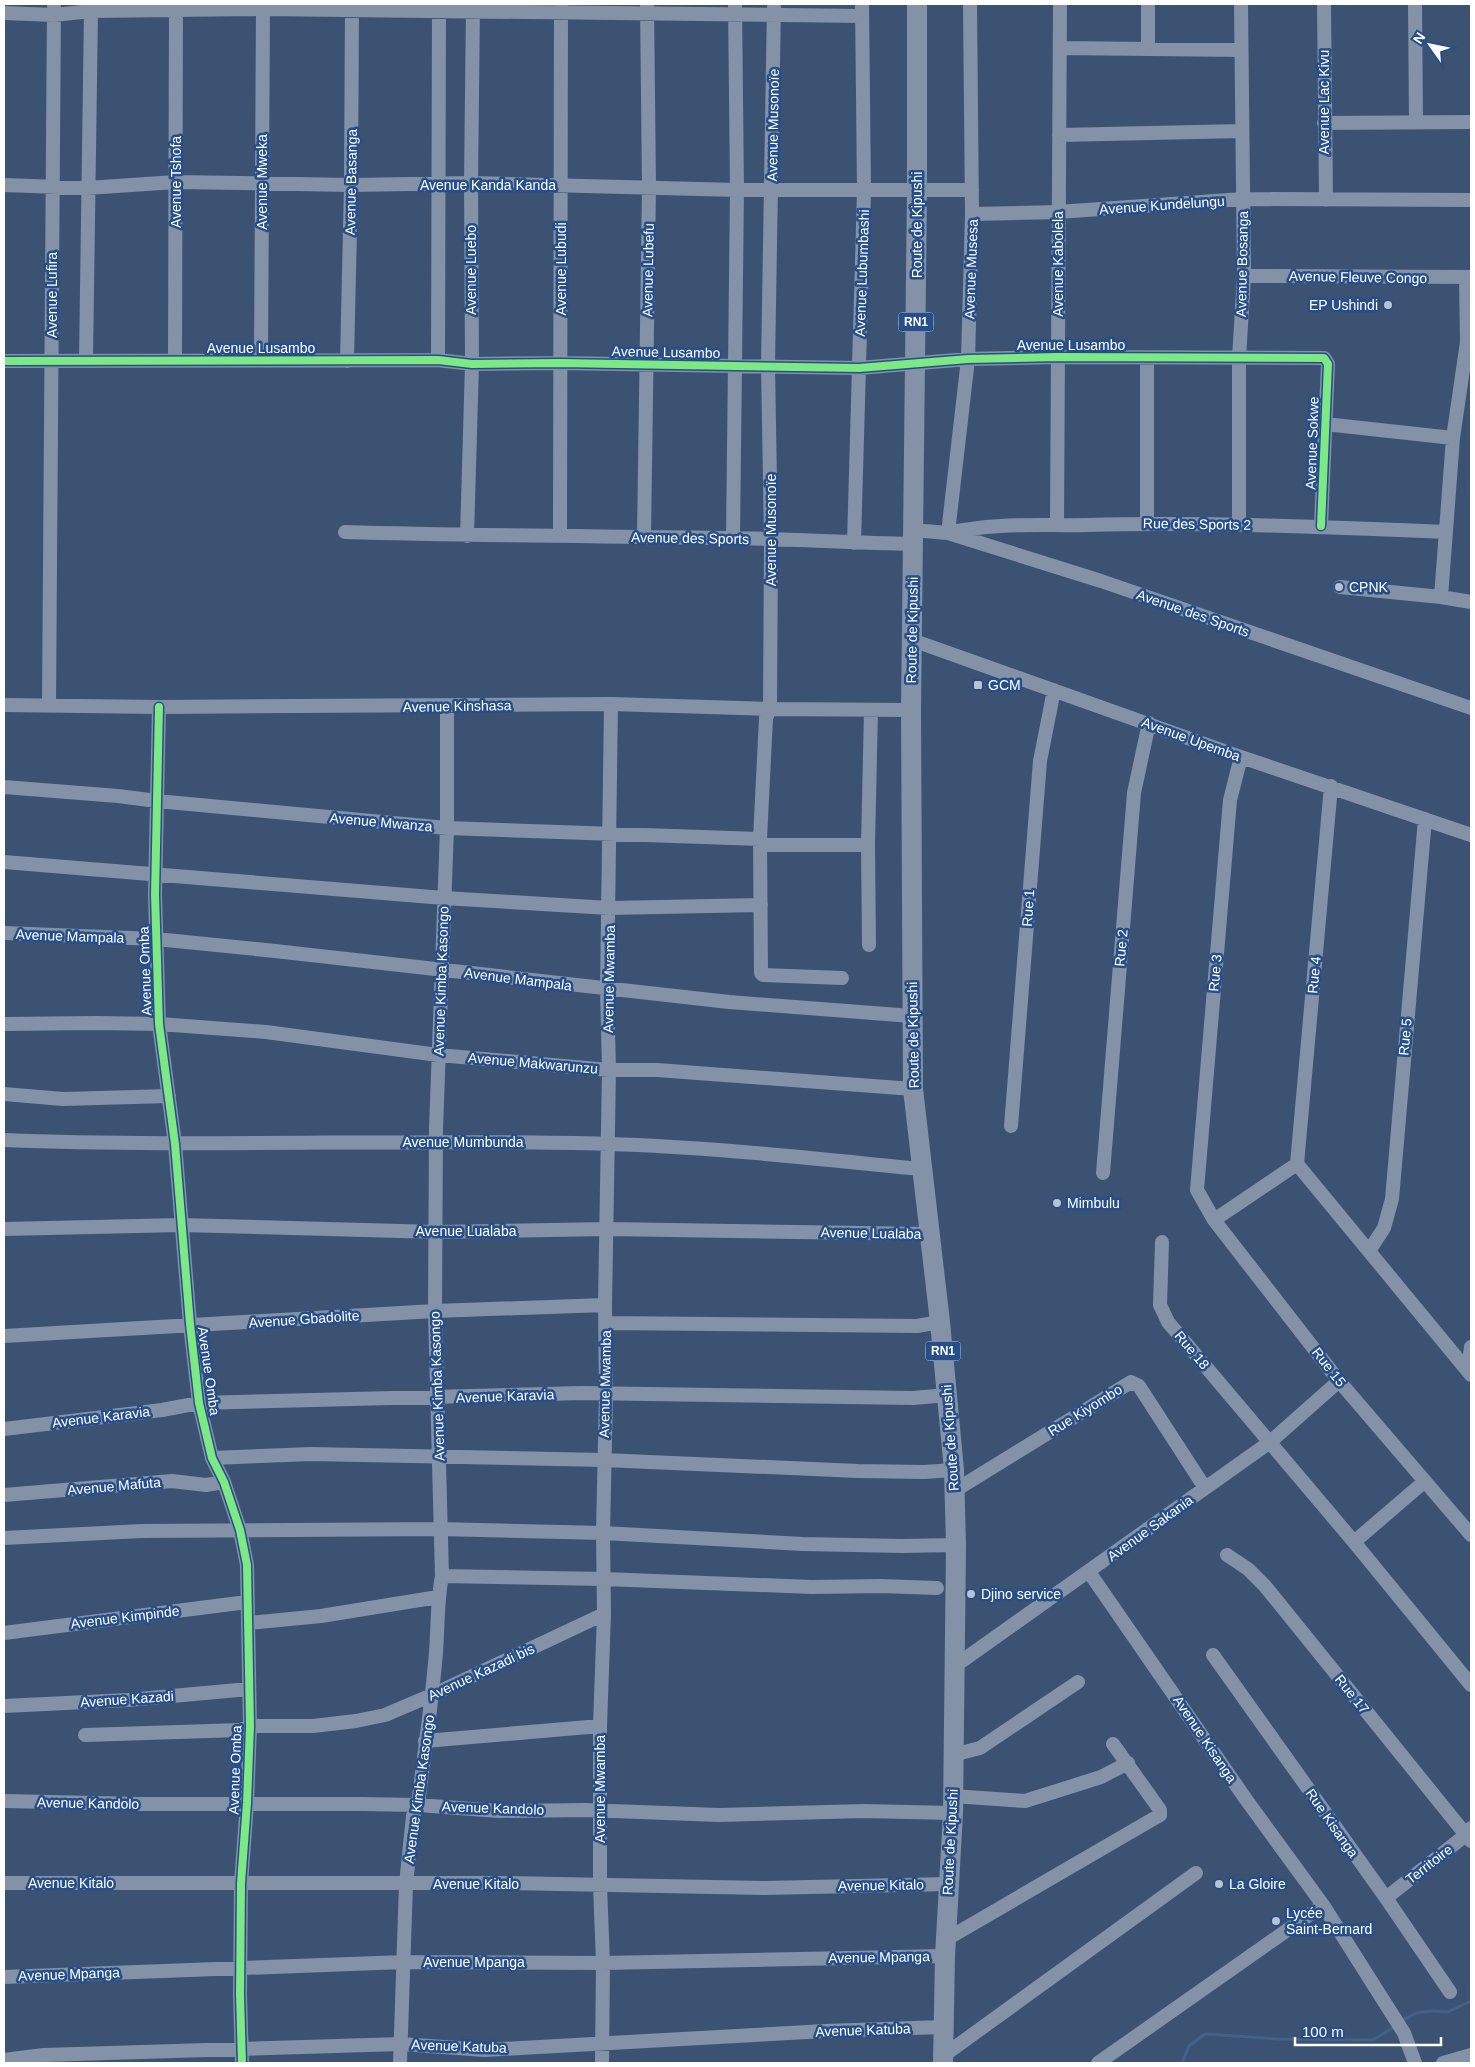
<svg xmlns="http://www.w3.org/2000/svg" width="1475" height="2067" viewBox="0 0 1475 2067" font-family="Helvetica,sans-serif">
<rect width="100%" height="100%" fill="#3c5273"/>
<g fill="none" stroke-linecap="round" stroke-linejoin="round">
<!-- stream -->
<path stroke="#44618a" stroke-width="3" d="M1403,2020L1416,2013L1433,2011L1448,2012L1471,2001
M1182,2063L1189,2046L1205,2034L1278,2039L1373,2040L1394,2027"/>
<!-- minor -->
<path stroke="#8392a7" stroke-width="14" d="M774,4L768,365L771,540L770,709L766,718L760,839L761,973L763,975L842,978
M970,4L972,214L968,359L948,533C995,522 1040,526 1087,525C1207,522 1327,527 1446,532
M1148,4V49
M1324,4L1326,200
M1415,4L1416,122
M4,13L54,15L91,11L262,9L862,16
M1060,48L1241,50
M1324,123L1471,122
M1059,135L1242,131
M4,185L87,188L176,182L351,185L471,183L737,190H972
M972,214L1058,212L1243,199L1471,200
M1244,276L1471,277
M261,359L263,4
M86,360L91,11
M175,360L176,4
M438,360L439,4
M4,361L438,360L472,364L560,363L859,368L968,359L1057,357L1324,358L1328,364L1321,526
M347,361L351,185L352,4
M1325,424L1453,438
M1147,523V358
M1239,524V358L1244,276L1241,4
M1057,525L1060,4
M912,530L948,533L1101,581L1471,708
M345,532C474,536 602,536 731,538C792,539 852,543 912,544
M560,535L561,6
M467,536L472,364L471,183L473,4
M644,537L649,187L647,4
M733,538L737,190L735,4
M854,543L864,190L862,4
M1340,587L1441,597L1471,602
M1441,597L1453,438L1467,342L1466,278
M912,640L1241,757L1471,835
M4,705L159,707L611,704L770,709L911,710
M49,705L54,4
M159,707L155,895L159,1024L175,1144L190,1324L199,1403L212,1458L224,1482L240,1530L247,1565L250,1726L247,1803L241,1883L240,1995L242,2063
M1241,757L1230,800L1197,1190L1214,1220L1339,1381L1471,1535
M4,787L118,796L157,801L447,828L760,839
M761,845H868
M4,862L444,898L609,908L761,905
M4,933L156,939L275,951L729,1002L912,1016
M869,945L868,845L871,710
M4,1024L96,1023L159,1024L266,1032L438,1055L609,1070H657L913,1089
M4,1094L63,1099L169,1096
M1011,1126L1040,761L1054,690
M4,1140C205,1148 407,1138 608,1144C713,1147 817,1159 921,1169
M1297,1164L1331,786
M1297,1164L1471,1375
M1103,1173L1134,793L1149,723
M1214,1220L1297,1164
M4,1229L181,1225L437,1232L608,1229L929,1234
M1162,1242L1160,1305L1168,1322L1354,1542L1471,1685
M1369,1251L1384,1228L1392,1199L1425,819
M606,1323L917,1326L940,1322
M4,1336L435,1311L605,1305
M1468,1371L1471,1347
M4,1429L162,1410L199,1403L582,1393L913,1398L947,1395
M212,1458L311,1454L604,1460L858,1471L924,1472L954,1470
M954,1491L1131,1382L1139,1386L1205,1488
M4,1495L172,1481L206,1485L224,1482
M4,1538L142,1531L440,1529L603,1533L803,1544L902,1546L956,1545
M1354,1542L1425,1481
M1227,1555L1248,1569L1265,1586L1471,1841
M1089,1572L1245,1798L1323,1905L1404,2033L1415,2063
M442,1576L604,1579L812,1587L881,1586L937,1588
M248,1623L321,1616L438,1597
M4,1633L247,1602
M1213,1655L1386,1898L1450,1992
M955,1666L1270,1442L1339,1381
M4,1706L128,1700L249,1689
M85,1735L241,1730L250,1726H313L356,1721L385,1715L432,1695L604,1614
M425,1741L600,1726
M953,1755L980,1748L1078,1682
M952,1796L1025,1801L1101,1777L1128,1763
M4,1801L141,1804H360L418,1805L499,1811L586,1810L719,1815L863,1811L953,1813
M4,1883H503L764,1888L948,1884
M1386,1898L1467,1834L1471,1828
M945,1940L1160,1815V1810L1113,1744
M4,1977L404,1962L603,1963L945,1956
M943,2056L1196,1873
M4,2060L44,2055L401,2044L485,2050L825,2031L943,2027
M400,2063L406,1884L413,1816L418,1805C424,1754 432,1703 436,1652C438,1626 437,1601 442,1576L435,1311L436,1129L447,828V706
M602,2063L603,1963L600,1885V1726L604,1614L603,1533L606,1395L605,1305L609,1070L607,989L611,704
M1098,2063L1323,1905
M1443,2063L1471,2055"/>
<!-- highway -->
<path stroke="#8392a6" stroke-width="20" d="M917,4V189L911,710L913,1089L940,1322L954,1470L956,1545L953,1813L945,1956L943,2063"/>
<defs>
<path id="cycleway" d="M4,361L438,360L472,364L560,363L859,368L968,359L1057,357L1324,358L1328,364L1321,526
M159,707L155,895L159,1024L175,1144L190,1324L199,1403L212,1458L224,1482L240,1530L247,1565L250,1726L247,1803L241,1883L240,1995L242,2063"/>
</defs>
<!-- cycleway casing -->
<use href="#cycleway" stroke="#264e89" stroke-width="11"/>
<!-- cycleway -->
<use href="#cycleway" stroke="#7ce984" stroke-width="8"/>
</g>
<!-- markers -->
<g fill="#bbc2ce" stroke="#264e89" stroke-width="2">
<circle cx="1388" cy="305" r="5"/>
<circle cx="1339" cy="587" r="5"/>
<rect x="973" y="680" width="10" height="10" rx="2.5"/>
<circle cx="1057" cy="1203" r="5"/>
<circle cx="971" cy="1594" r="5"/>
<circle cx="1219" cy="1884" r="5"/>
<circle cx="1276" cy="1921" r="5"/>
</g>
<g text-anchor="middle" stroke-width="5" stroke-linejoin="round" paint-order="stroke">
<!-- shield labels -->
<g fill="#264e89" stroke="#becadc" stroke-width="1">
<rect x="898.5" y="312.5" width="35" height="19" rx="4"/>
<rect x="925.5" y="1341.5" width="35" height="19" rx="4"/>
</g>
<g font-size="12" font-weight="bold" fill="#fff">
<text x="916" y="326">RN1</text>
<text x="943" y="1355">RN1</text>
</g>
<!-- street labels -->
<g font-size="14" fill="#fff" stroke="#264e89">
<text transform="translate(1324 102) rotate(-90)" y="5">Avenue Lac Kivu</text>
<text transform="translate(773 125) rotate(-89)" y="5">Avenue Musonoïe</text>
<text transform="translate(176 182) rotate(-90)" y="5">Avenue Tshofa</text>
<text transform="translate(262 182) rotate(-90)" y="5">Avenue Mweka</text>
<text transform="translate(351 182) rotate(-89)" y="5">Avenue Basanga</text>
<text x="488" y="190">Avenue Kanda Kanda</text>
<text transform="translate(1162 205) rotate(-4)" y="5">Avenue Kundelungu</text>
<text transform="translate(917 225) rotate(-90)" y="5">Route de Kipushi</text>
<text transform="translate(1058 264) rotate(-90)" y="5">Avenue Kabolela</text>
<text transform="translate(1242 264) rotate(-89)" y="5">Avenue Bosanga</text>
<text transform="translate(561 269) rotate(-90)" y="5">Avenue Lubudi</text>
<text transform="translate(971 269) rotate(-88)" y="5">Avenue Musesa</text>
<text transform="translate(471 270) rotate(-90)" y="5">Avenue Luebo</text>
<text transform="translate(648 270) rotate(-89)" y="5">Avenue Lubefu</text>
<text transform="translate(862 273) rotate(-88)" y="5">Avenue Lubumbashi</text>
<text transform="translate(1358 277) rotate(1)" y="5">Avenue Fleuve Congo</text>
<text transform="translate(52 295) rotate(-90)" y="5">Avenue Lufira</text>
<text x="1071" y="350">Avenue Lusambo</text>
<text x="261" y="353">Avenue Lusambo</text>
<text transform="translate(666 352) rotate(1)" y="5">Avenue Lusambo</text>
<text transform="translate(1312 443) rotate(-88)" y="5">Avenue Sokwe</text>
<text transform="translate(1197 524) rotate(1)" y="5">Rue des Sports 2</text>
<text transform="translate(771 530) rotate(-90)" y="5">Avenue Musonoïe</text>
<text transform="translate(690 538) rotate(1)" y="5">Avenue des Sports</text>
<text transform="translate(1193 613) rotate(19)" y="5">Avenue des Sports</text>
<text transform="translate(912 630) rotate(-89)" y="5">Route de Kipushi</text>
<text transform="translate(457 706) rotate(-1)" y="5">Avenue Kinshasa</text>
<text transform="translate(1191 739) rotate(20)" y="5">Avenue Upemba</text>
<text transform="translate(381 822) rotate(5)" y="5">Avenue Mwanza</text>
<text transform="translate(1028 908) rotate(-86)" y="5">Rue 1</text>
<text transform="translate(70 936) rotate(2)" y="5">Avenue Mampala</text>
<text transform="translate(1121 948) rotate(-85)" y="5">Rue 2</text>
<text transform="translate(145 971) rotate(-92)" y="5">Avenue Omba</text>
<text transform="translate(1215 973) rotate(-85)" y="5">Rue 3</text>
<text transform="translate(1314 975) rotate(-85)" y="5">Rue 4</text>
<text transform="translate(518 979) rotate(7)" y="5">Avenue Mampala</text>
<text transform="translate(609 979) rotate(-89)" y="5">Avenue Mwamba</text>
<text transform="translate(441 981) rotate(-88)" y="5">Avenue Kimba Kasongo</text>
<text transform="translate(913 1035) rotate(-91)" y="5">Route de Kipushi</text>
<text transform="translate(1405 1037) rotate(-85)" y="5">Rue 5</text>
<text transform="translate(533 1063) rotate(5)" y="5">Avenue Makwarunzu</text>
<text x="463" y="1147">Avenue Mumbunda</text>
<text x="466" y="1236">Avenue Lualaba</text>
<text transform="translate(871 1233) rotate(1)" y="5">Avenue Lualaba</text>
<text transform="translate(304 1319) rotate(-4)" y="5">Avenue Gbadolite</text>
<text transform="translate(1192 1350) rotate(50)" y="5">Rue 18</text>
<text transform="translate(1329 1367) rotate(52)" y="5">Rue 15</text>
<text transform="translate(209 1371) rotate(82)" y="5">Avenue Omba</text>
<text transform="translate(605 1384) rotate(-89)" y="5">Avenue Mwamba</text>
<text transform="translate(437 1386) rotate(-92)" y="5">Avenue Kimba Kasongo</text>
<text transform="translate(505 1396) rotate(-2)" y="5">Avenue Karavia</text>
<text transform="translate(1085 1410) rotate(-32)" y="5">Rue Kiyombo</text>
<text transform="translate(101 1417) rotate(-7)" y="5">Avenue Karavia</text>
<text transform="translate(950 1438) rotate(-94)" y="5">Route de Kipushi</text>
<text transform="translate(114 1486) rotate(-5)" y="5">Avenue Mafuta</text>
<text transform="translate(1150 1528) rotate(-36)" y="5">Avenue Sakania</text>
<text transform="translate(125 1617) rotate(-7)" y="5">Avenue Kimpinde</text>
<text transform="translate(481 1672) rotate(-25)" y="5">Avenue Kazadi bis</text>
<text transform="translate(1352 1694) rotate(51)" y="5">Rue 17</text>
<text transform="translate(127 1699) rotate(-4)" y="5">Avenue Kazadi</text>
<text transform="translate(1205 1739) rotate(56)" y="5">Avenue Kisanga</text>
<text transform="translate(235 1770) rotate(-88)" y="5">Avenue Omba</text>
<text transform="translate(419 1789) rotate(-82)" y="5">Avenue Kimba Kasongo</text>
<text transform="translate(600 1789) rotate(-90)" y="5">Avenue Mwamba</text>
<text transform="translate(88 1803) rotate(1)" y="5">Avenue Kandolo</text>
<text transform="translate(493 1808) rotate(2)" y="5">Avenue Kandolo</text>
<text transform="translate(1332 1823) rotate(55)" y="5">Rue Kisanga</text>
<text transform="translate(950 1842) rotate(-87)" y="5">Route de Kipushi</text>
<text transform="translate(1429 1864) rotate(-38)" y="5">Territoire</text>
<text x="71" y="1888">Avenue Kitalo</text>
<text x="476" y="1889">Avenue Kitalo</text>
<text transform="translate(881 1885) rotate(-1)" y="5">Avenue Kitalo</text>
<text transform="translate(879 1957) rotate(-1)" y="5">Avenue Mpanga</text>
<text x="474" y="1967">Avenue Mpanga</text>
<text transform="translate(69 1974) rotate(-2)" y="5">Avenue Mpanga</text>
<text transform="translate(863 2030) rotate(-2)" y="5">Avenue Katuba</text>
<text transform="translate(459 2046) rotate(2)" y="5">Avenue Katuba</text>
</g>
<!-- poi labels -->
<g font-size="14" fill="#fff" stroke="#264e89" text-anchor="start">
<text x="1378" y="310" text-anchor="end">EP Ushindi</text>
<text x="1349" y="592">CPNK</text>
<text x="988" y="690">GCM</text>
<text x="1067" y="1208">Mimbulu</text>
<text x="981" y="1599">Djino service</text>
<text x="1229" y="1889">La Gloire</text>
<text x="1286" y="1918">Lycée<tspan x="1286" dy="16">Saint-Bernard</tspan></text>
</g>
</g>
<!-- border -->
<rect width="1475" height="2067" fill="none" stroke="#ffffff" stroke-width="10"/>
<!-- north arrow -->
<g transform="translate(1430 45) rotate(303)" stroke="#264e89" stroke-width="4" paint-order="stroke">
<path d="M0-4L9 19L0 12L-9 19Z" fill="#ffffff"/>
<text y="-8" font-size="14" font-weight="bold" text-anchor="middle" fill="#ffffff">N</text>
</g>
<!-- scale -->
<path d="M1295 2037v8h146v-8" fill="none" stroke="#ffffff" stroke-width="2.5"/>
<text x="1302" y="2037" font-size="15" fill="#ffffff" stroke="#264e89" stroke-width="4" paint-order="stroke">100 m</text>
</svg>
